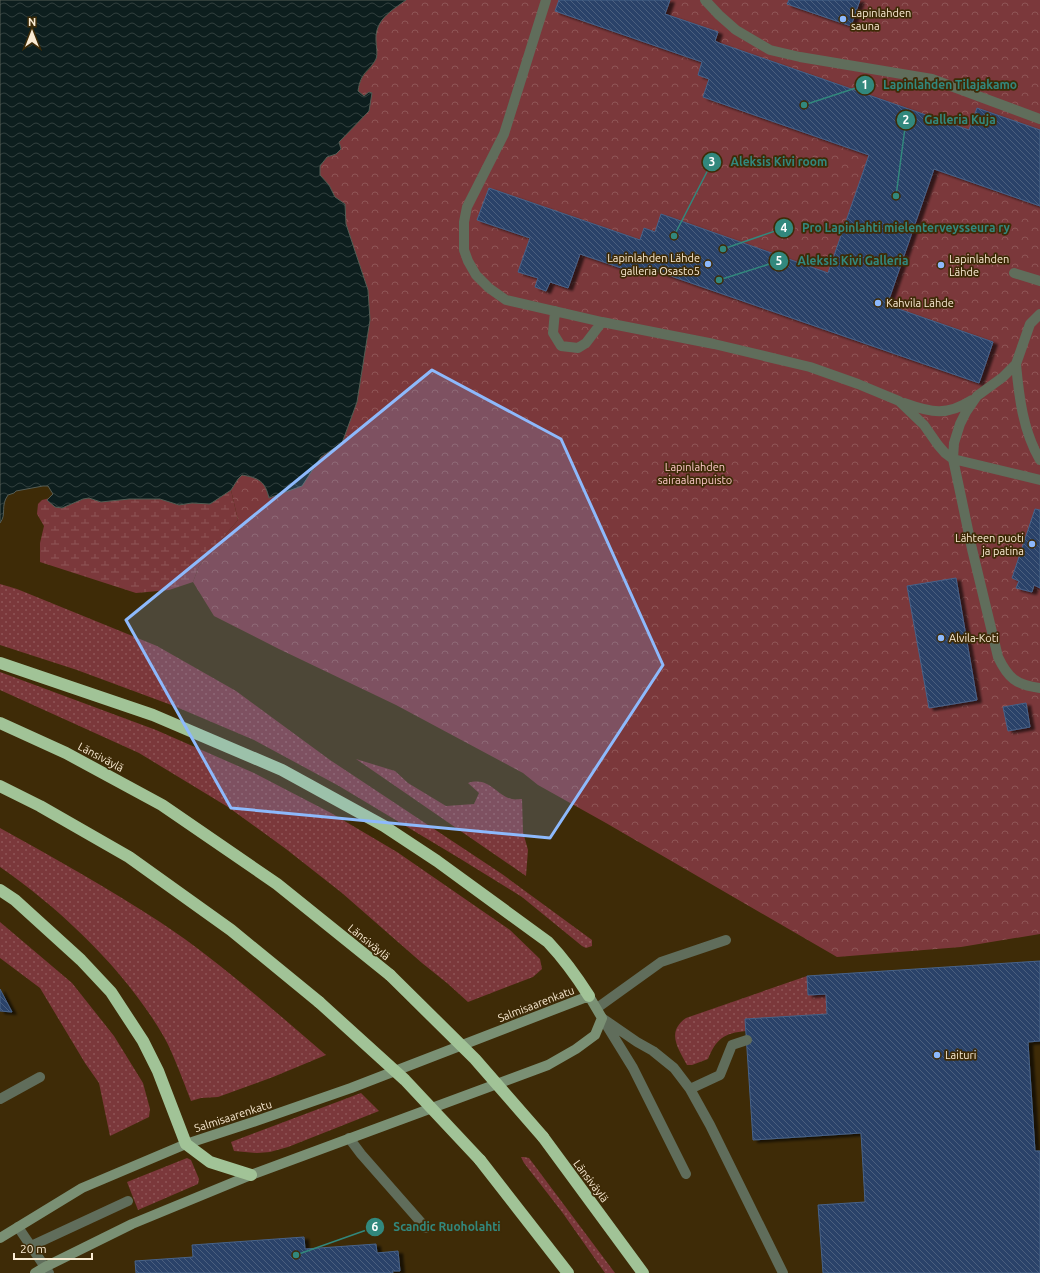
<svg xmlns="http://www.w3.org/2000/svg" width="1040" height="1273" viewBox="0 0 1040 1273" font-family="Ubuntu,sans-serif">
<defs>
<pattern id="grass-dots" width="8" height="8" patternUnits="userSpaceOnUse"><rect width="8" height="8" fill="#7b383b"/><path d="M2 2h.1M6 6h.1" fill="none" stroke="#8f5556" stroke-width="1.8" stroke-linecap="round"/></pattern>
<pattern id="wetland-marsh" width="20" height="14" patternUnits="userSpaceOnUse"><rect width="20" height="14" fill="#7b383b"/><path d="M1 5h8M5 5V1M11 12h8M15 12V8" fill="none" stroke="#8f5556"/></pattern>
<pattern id="park-crowns" width="20" height="18" patternUnits="userSpaceOnUse"><rect width="20" height="18" fill="#7b383b"/><path d="M2 6a3 3 0 1 1 6 0M12 15a3 3 0 1 1 6 0" fill="none" stroke="#8f5556"/></pattern>
<pattern id="water-waves" width="16" height="10" patternUnits="userSpaceOnUse"><rect width="16" height="10" fill="#0d1e1e"/><path d="M0 5q4-4 8 0t8 0" fill="none" stroke="#313f3e"/></pattern>
<pattern id="building-back-hatch" width="6" height="6" patternUnits="userSpaceOnUse"><rect width="6" height="6" fill="#2b4369"/><path d="M-1 5l2 2M0 0l6 6M5-1l2 2" fill="none" stroke="#4b5e7e"/></pattern>
<filter id="shadow"><feDropShadow dx="4.5" dy="2.5" stdDeviation="1" flood-color="#0009"/></filter>
</defs>
<rect width="100%" height="100%" fill="#3e2b07"/>
<!-- grass -->
<path fill="url(#grass-dots)" d="M0,584L17,589L157,646L236,691L330,760L502,874L592,940V946L586,948L582,946L522,897L459,858L339,786L254,740L174,706L77,670L0,645Z
M0,672L156,730L254,773L331,813L397,852L510,930L540,959L542,969L533,977L468,1002L447,983L422,963L342,893L286,849L228,807L139,753L0,690Z
M356,759L395,771L408,783L446,806L474,804L479,793L468,783C490,776 496,796 512,799C515,800 519,799 522,799L523,832L528,850L526,876Z
M0,828C54,858 108,888 160,922C219,961 272,1009 326,1055L273,1077L218,1097L201,1098L191,1101C183,1081 174,1055 164,1037C127,972 61,909 0,867Z
M0,922L72,983L114,1036L143,1083L150,1109L149,1117L110,1136L99,1083L85,1063L40,988L0,958Z
M807,976L808,994H826L827,1014L746,1019V1031C724,1033 716,1039 708,1059L692,1065H687C678,1048 666,1032 686,1018Z
M361,1093L379,1111L288,1147L270,1152L257,1153L234,1151L231,1142Z
M521,1157H524L529,1158L615,1273H605L562,1212L524,1163Z
M187,1158L191,1160L199,1179L198,1184L138,1210L127,1182Z"/>
<!-- wetland -->
<path fill="url(#wetland-marsh)" d="M231,490L238,520L199,566L193,582L169,590L136,593L40,562V543L44,526L37,514L38,504L42,500L50,498L47,500L62,508L83,499L89,498L101,502L129,499H160L179,505L192,503L210,504Z"/>
<!-- park -->
<path fill="url(#park-crowns)" d="M406,0H1040V934L961,947L837,957L606,823L538,785L523,773L396,705L279,649L214,616L193,582L199,566L238,520L231,490L238,479L242,475L255,477L266,486L314,469L321,457L342,443L357,402L370,320L368,290L346,224L345,205L335,197L329,185L320,175V166L327,157L336,154L341,149L339,142L369,111L364,96L358,91C361,72 369,73 376,59C378,54 376,45 376,40C375,20 391,11 406,0Z"/>
<!-- water -->
<path fill="url(#water-waves)" stroke="#545c54" d="M0,0H406C391,11 375,20 376,40C376,45 378,54 376,59C369,72 361,71 358,91L364,96L369,92L372,93L369,111L339,142L341,149L336,154L327,157L320,166V175L329,185L335,197L345,204L346,224L368,290L370,320L357,402L342,443L321,457L302,486L269,498C265,481 259,478 242,475L238,479L231,490L210,504L192,503L179,505L160,499H129L101,502L89,498L83,499L62,508L55,507L47,500L53,494L48,486H43L16,491L14,493L8,495C0,506 7,514 0,523Z"/>
<!-- building -->
<path fill="url(#building-back-hatch)" stroke="#476289" filter="url(#shadow)" d="M559,0H670L665,14L718,32L715,41L719,43L969,130L977,108L1040,130V206L934,169L887,305L993,342L979,383L645,267L644,269L635,266L633,272L580,254L568,288L550,282L546,291L535,287L538,278L518,272L530,238L477,220L489,188L640,240L644,228L655,232L661,214L828,273L869,155L703,97L709,79L698,75L702,62L555,11Z
M789,0H860L851,26L787,4Z
M1035,509L1040,510V588L1034,585L1032,592L1016,588L1019,581L1012,578Z
M956,578L977,700L929,708L907,586Z
M1026,703L1030,727L1008,731L1003,707Z
M1040,961V1041L1028,1042L1035,1151H1040V1273H823L818,1205L865,1202L861,1133L753,1140L745,1019L827,1014L826,994L808,995L807,976Z
M0,989L12,1012L0,1011Z
M304,1237L305,1249L376,1244L377,1253L398,1251L400,1271H392L393,1273H136L135,1261L193,1257L192,1245Z"/>
<g fill="none" stroke-linecap="round" stroke-linejoin="round">
<!-- service -->
<path stroke="#606d5b" stroke-width="10" d="M546,0L504,134L467,207L464,222V250L468,261L476,275L489,288L506,300L602,322L714,344L810,367L858,384L899,401L924,425L938,445L945,453L953,459L1040,480
M705,0L719,15L736,30L770,50L800,57L932,79L1040,119
M1014,273L1040,281
M555,311L553,333L561,346L578,348L586,343L602,322
M1040,314L1030,324L1016,364L1003,377L977,396L966,412L960,424L954,443L953,459L959,487L972,549L998,657C1008,678 1016,685 1040,688
M1016,364C1019,397 1023,431 1040,460
M904,403C932,413 947,416 972,400
M597,1008L661,962L726,940
M602,1018L637,1042L653,1051L674,1068L690,1089L710,1125L783,1273
M604,1021L633,1068L686,1174
M690,1089L720,1075L732,1045L747,1040
M0,1099L40,1077
M349,1138L361,1154L426,1228
M18,1227L49,1273
M31,1246L128,1201"/>
<!-- secondary -->
<path stroke="#7a9074" stroke-width="10" d="M0,1238L82,1188L186,1144L256,1121L351,1088L589,996L602,1018L595,1035L576,1049L548,1065L251,1175L132,1224L45,1267L35,1273"/>
<!-- motorway -->
<path stroke="#a1c397" stroke-width="12" d="M0,663L153,715L282,770L384,826L437,861L548,942C564,959 577,977 589,996
M0,723L66,753L162,805L277,884L390,975
M0,786L40,806L129,857L231,930L319,1002
M0,890L15,900L81,960L111,992L143,1041L158,1071L186,1144L210,1162L251,1175
M543,1137L643,1273
M480,1160L568,1273"/>
<!-- motorway-bridge -->
<path stroke="#a1c397" stroke-width="12" d="M390,975L475,1059L543,1137
M319,1002L405,1080L480,1160"/>
</g>
<!-- marked area -->
<path fill="#8db9fc" fill-opacity="0.2" stroke="#8db9fc" stroke-width="3" stroke-linejoin="round" d="M432,370L561,439L663,665L550,838L231,808L126,620Z"/>
<!-- markers -->
<g fill="#8db9fc" stroke="#3e2b07" stroke-width="1.5">
<circle cx="843" cy="19" r="4"/>
<circle cx="708" cy="264" r="4"/>
<circle cx="941" cy="265" r="4"/>
<circle cx="878" cy="303" r="4"/>
<circle cx="1032" cy="544" r="4"/>
<circle cx="941" cy="638" r="4"/>
<circle cx="937" cy="1055" r="4"/>
</g>
<g text-anchor="middle" stroke-width="3.5" stroke-linejoin="round" paint-order="stroke">
<!-- poi labels -->
<g font-size="11" fill="#faebd3" stroke="#3e2b07" text-anchor="start">
<text x="851" y="17">Lapinlahden<tspan x="851" dy="13">sauna</tspan></text>
<text x="700" y="262" text-anchor="end">Lapinlahden Lähde<tspan x="700" dy="13">galleria Osasto5</tspan></text>
<text x="949" y="263">Lapinlahden<tspan x="949" dy="13">Lähde</tspan></text>
<text x="886" y="307">Kahvila Lähde</text>
<text x="1024" y="542" text-anchor="end">Lähteen puoti<tspan x="1024" dy="13">ja patina</tspan></text>
<text x="949" y="642">Alvila-Koti</text>
<text x="945" y="1059">Laituri</text>
</g>
<!-- park labels -->
<g font-size="11" fill="#fbc8c8" stroke="#3e2b07">
<text x="695" y="471">Lapinlahden<tspan x="695" dy="13">sairaalanpuisto</tspan></text>
</g>
<!-- street labels -->
<g font-size="11" fill="#faebd3" stroke="#3e2b07">
<text transform="translate(101 757) rotate(28)" y="4">Länsiväylä</text>
<text transform="translate(369 942) rotate(39)" y="4">Länsiväylä</text>
<text transform="translate(536 1004) rotate(-21)" y="4">Salmisaarenkatu</text>
<text transform="translate(233 1116) rotate(-18)" y="4">Salmisaarenkatu</text>
<text transform="translate(591 1181) rotate(53)" y="4">Länsiväylä</text>
</g>
</g>
<!-- callouts -->
<path fill="none" stroke="#32887d" stroke-width="1.5" d="M804 105L865 85M896 196L906 120M674 236L712 162M723 249L784 228M719 280L779 261M296 1255L375 1227"/>
<g fill="#32887d" stroke="#3e2b07" stroke-width="1.5">
<circle cx="804" cy="105" r="4"/>
<circle cx="896" cy="196" r="4"/>
<circle cx="674" cy="236" r="4"/>
<circle cx="723" cy="249" r="4"/>
<circle cx="719" cy="280" r="4"/>
<circle cx="296" cy="1255" r="4"/>
<circle cx="865" cy="85" r="10"/>
<circle cx="906" cy="120" r="10"/>
<circle cx="712" cy="162" r="10"/>
<circle cx="784" cy="228" r="10"/>
<circle cx="779" cy="261" r="10"/>
<circle cx="375" cy="1227" r="10"/>
</g>
<g font-size="12" text-anchor="middle" font-weight="bold" fill="#fff">
<text x="865" y="89">1</text>
<text x="906" y="124">2</text>
<text x="712" y="166">3</text>
<text x="784" y="232">4</text>
<text x="779" y="265">5</text>
<text x="375" y="1231">6</text>
</g>
<g font-size="12" text-anchor="middle" font-weight="bold" fill="#32887d" stroke="#3e2b07" stroke-width="3.5" stroke-linejoin="round" paint-order="stroke">
<text x="950" y="89">Lapinlahden Tilajakamo</text>
<text x="960" y="124">Galleria Kuja</text>
<text x="779" y="166">Aleksis Kivi room</text>
<text x="906" y="232">Pro Lapinlahti mielenterveysseura ry</text>
<text x="853" y="265">Aleksis Kivi Galleria</text>
<text x="447" y="1231">Scandic Ruoholahti</text>
</g>
<!-- north arrow -->
<g transform="translate(32 32)" stroke="#3e2b07" stroke-width="3" paint-order="stroke">
<path d="M0-3L7 15L0 10L-7 15Z" fill="#faebd3"/>
<text y="-6" font-size="11" font-weight="bold" text-anchor="middle" fill="#faebd3">N</text>
</g>
<!-- scale -->
<path d="M14 1253v6h78v-6" fill="none" stroke="#faebd3" stroke-width="2"/>
<text x="20" y="1253" font-size="12" fill="#faebd3" stroke="#3e2b07" stroke-width="3" paint-order="stroke">20 m</text>
</svg>
